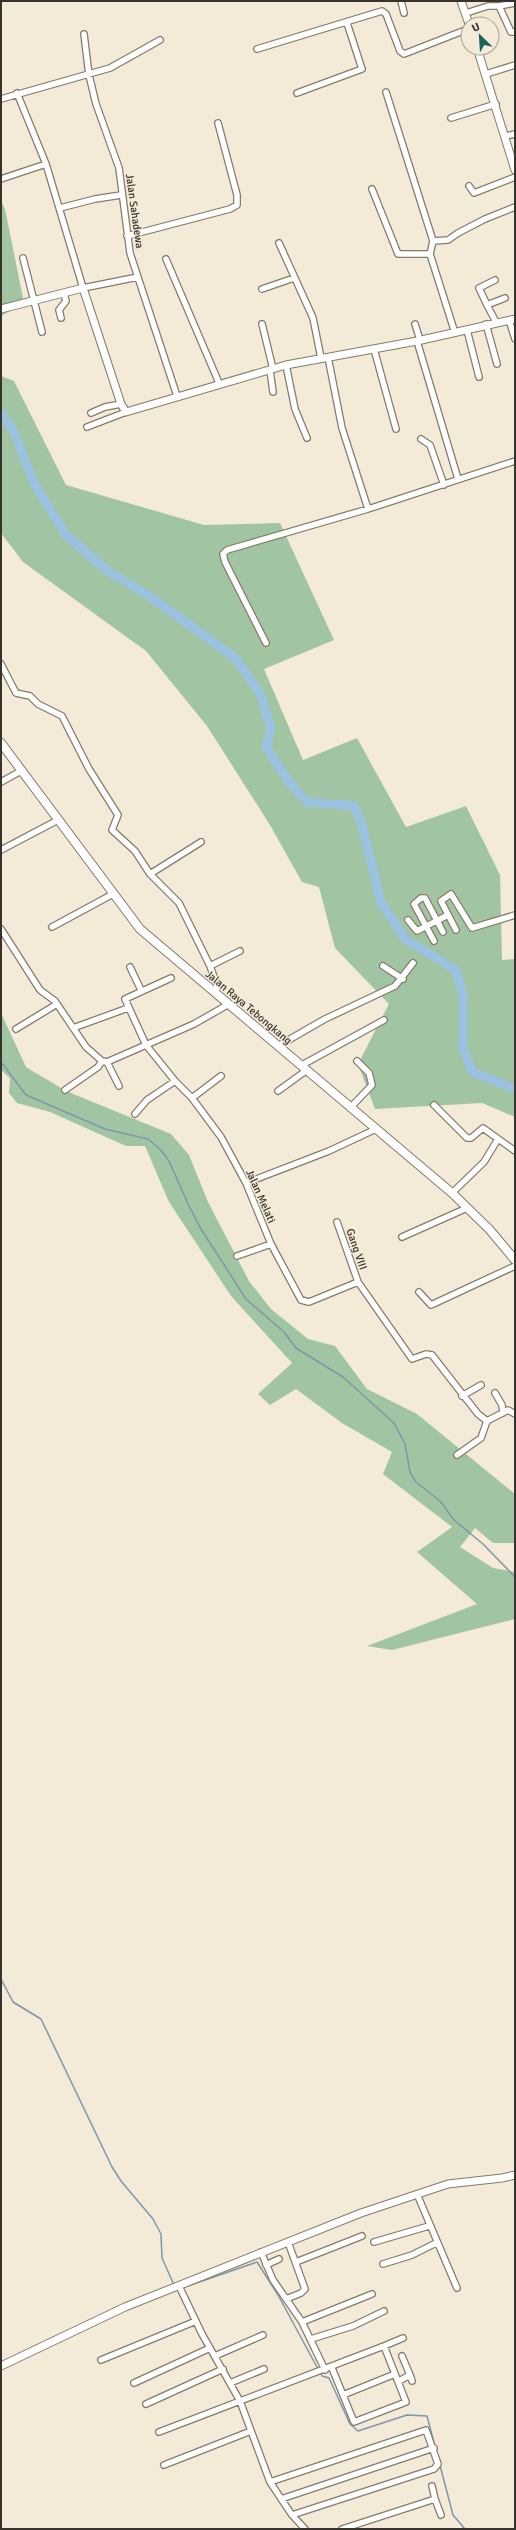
<svg xmlns="http://www.w3.org/2000/svg" width="516" height="2530" viewBox="0 0 516 2530" font-family="Signika,sans-serif">
<rect width="100%" height="100%" fill="#f4ead8"/>
<!-- forest -->
<path fill="#a1c5a2" d="M1,201L5,209L24,303L1,316Z
M1,376L14,381L66,485L204,525L280,523L334,640L264,669L303,760L357,738L406,827L466,806L500,875L502,960L515,959V1117L482,1103L375,1109L358,1064L389,1004L335,948L319,887L302,882L270,825L207,726L146,651L23,562L1,533Z
M1,1013L26,1067L66,1091L171,1134L189,1155L208,1202L249,1281L271,1309L308,1339L335,1346L367,1389L417,1414L515,1494V1543H493L475,1528L460,1547L493,1568L515,1572V1619L392,1650L367,1646L477,1604L417,1552L452,1527L383,1474L392,1452L342,1423L296,1389L270,1405L258,1394L292,1363L231,1296L169,1202L145,1146H126L50,1112L17,1103L9,1093L10,1078L1,1070Z"/>
<g fill="none" stroke-linecap="round" stroke-linejoin="round">
<!-- stream -->
<path stroke="#7e97ab" stroke-width="1.5" d="M1,1062L26,1095L105,1129L148,1139L160,1149L169,1161L189,1206L201,1229L246,1299L284,1332L296,1348L343,1377L394,1423L405,1444L410,1472L416,1482L440,1501L454,1520L483,1544L515,1577
M1,1979L13,2002L41,2019L112,2167L121,2181L153,2219L161,2234L162,2258L174,2285
M182,2288L257,2262L278,2295L318,2369
M320,2372L322,2376L329,2378L350,2424L358,2431L407,2415L427,2416L453,2515L465,2529"/>
<!-- river -->
<path stroke="#9cc2e2" stroke-width="9" d="M1,413L14,432L34,483L65,534L108,571L149,596L234,657L260,693L271,728L266,747L289,782L307,802L354,806L361,822L381,902L405,939L456,970L463,996V1047L472,1072L515,1089"/>
<defs>
<path id="street" d="M401,1L404,13
M499,6L515,3
M466,13L488,6H499L511,32H515
M84,34L89,75L96,104L119,168L130,253L177,396
M257,49L382,11L386,14L400,51L404,54L468,29
M486,74L515,65
M386,92L433,241L430,254L455,333
M17,93L46,164L83,288L138,277
M297,93L362,69L347,23
M1,99L110,68L160,40
M451,118L496,104
M506,136L515,134
M1,179L46,164
M469,186L474,193L515,177
M372,189L398,254H430
M60,208L95,199L121,195
M127,236L230,209L237,205V195L218,123
M433,241L448,240L458,233L485,219L515,207
M279,243L313,318L321,358
M23,258L42,332
M166,259L219,383
M262,289L294,278
M487,305L479,288L495,280
M61,318L59,310L66,301L64,293
M509,320L515,339
M496,322L487,305L505,298
M262,324L273,369
M415,324L420,340
M486,324L497,364
M467,330L479,377
M417,341L458,479
M374,349L396,429
M328,357L342,428L368,509
M286,365L295,409L307,438
M270,370L273,392
M91,413L105,407L121,404
M87,427L126,412
M421,439L430,445L444,485
M266,643L225,562L223,554L227,550L368,509L515,461
M1,664L16,693L30,696L38,704L62,716L89,769L118,815L112,830L135,851L150,874L179,903L210,966L217,985L216,993
M1,782L21,771
M1,850L58,820
M150,874L201,842
M408,920L417,931L448,915
M52,927L113,894
M1,929L40,990L55,1001L86,1047L102,1061L107,1062L146,1045L175,1081L192,1098L221,1137L246,1183L271,1244L301,1300L309,1302L358,1282L412,1359L426,1354L432,1355L478,1414L487,1421L508,1410L515,1414
M456,930L441,901L451,894L472,928L515,915
M434,941L414,904L421,898H425L443,932
M210,966L240,951
M383,966L403,979
M130,967L141,990
M171,978L125,999L146,1045L194,1024L229,1004
M73,1028L128,1008
M16,1029L57,1004
M278,1046L325,1019L395,986L413,963
M107,1062L119,1086
M302,1065L384,1020
M65,1090L98,1067L102,1061
M278,1091L307,1070
M192,1098L221,1076
M434,1105L467,1138H471L483,1128L515,1151
M351,1107L372,1085L369,1073L357,1061
M135,1114L147,1100L175,1081
M246,1183L329,1151L376,1129
M452,1193L484,1162L498,1139
M337,1222L358,1282
M402,1237L467,1208
M237,1256L271,1244
M419,1292L431,1305L515,1266
M495,1393L502,1405L503,1413
M462,1396L481,1385
M457,1455L481,1438L487,1421
M417,2194L457,2288
M374,2242L429,2226
M261,2252L273,2280L302,2322L325,2370
M296,2262L362,2236
M383,2264L412,2255L436,2243
M266,2265L279,2259
M179,2286L202,2334L240,2401L270,2482L292,2515L305,2529
M286,2299L301,2293L305,2289L288,2242
M302,2322L372,2294
M311,2339L353,2326L384,2311
M384,2346L403,2338
M215,2356L263,2335
M402,2356L410,2375
M101,2360L196,2321
M399,2381L410,2375L412,2381
M134,2383L210,2348
M230,2383L264,2369
M343,2395L395,2374
M146,2404L223,2369
M159,2432L384,2346L406,2402L354,2422L332,2368
M164,2465L251,2431
M270,2482L426,2430L438,2464L434,2469L292,2515
M281,2499L434,2448
M435,2499L441,2515
M342,2529L435,2499L432,2486"/>
<path id="secondary" d="M461,1L469,24
M477,48L515,170
M1,309L83,288L121,404L126,412L286,365L417,341L515,319
M1,2366L125,2307L361,2213L448,2184L502,2178L515,2175"/>
<path id="primary" d="M1,743L140,929L452,1193L489,1229L515,1260"/>
</defs>
<!-- street casing -->
<use href="#street" stroke="#857b6b" stroke-width="8"/>
<!-- secondary casing -->
<use href="#secondary" stroke="#857b6b" stroke-width="9"/>
<!-- primary casing -->
<use href="#primary" stroke="#857b6b" stroke-width="10"/>
<!-- street -->
<use href="#street" stroke="#fff" stroke-width="5.5"/>
<!-- secondary -->
<use href="#secondary" stroke="#fff" stroke-width="7"/>
<!-- primary -->
<use href="#primary" stroke="#fff" stroke-width="8"/>
</g>
<g text-anchor="middle" stroke-width="3" stroke-linejoin="round" paint-order="stroke">
<!-- street labels -->
<g font-size="11" fill="#38342c" stroke="#f4ead8">
<text transform="translate(135 211) rotate(82)" y="4">Jalan Sahadewa</text>
<text transform="translate(249 1007) rotate(40)" y="4">Jalan Raya Tebongkang</text>
<text transform="translate(261 1196) rotate(66)" y="4">Jalan Melati</text>
<text transform="translate(357 1249) rotate(71)" y="4">Gang VIII</text>
</g>
</g>
<!-- border -->
<rect width="516" height="2530" fill="none" stroke="#38342c" stroke-width="4"/>
<!-- north arrow -->
<g transform="translate(480 36) rotate(335)"><circle r="19" fill="#f4ead8" stroke="#a9a193"/>
<path d="M0-3L7 15L0 10L-7 15Z" fill="#18635b"/>
<text y="-6" font-size="11" font-weight="bold" text-anchor="middle" fill="#38342c">U</text>
</g>
</svg>
